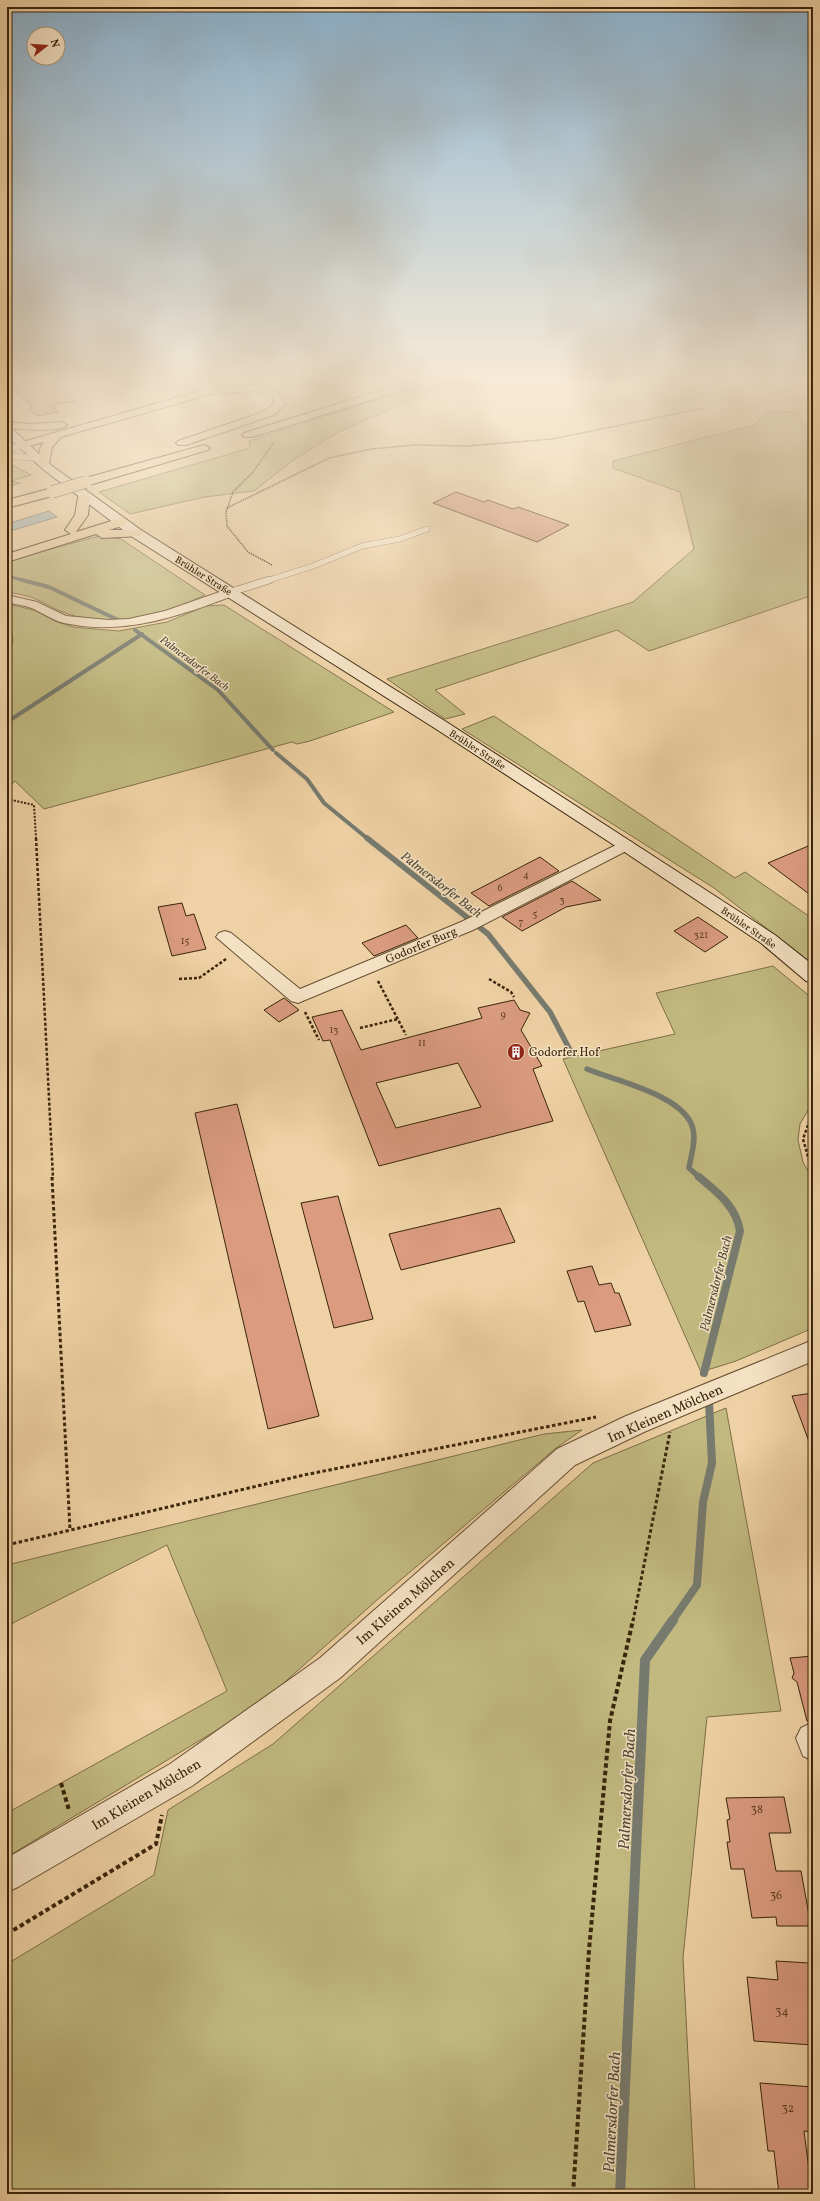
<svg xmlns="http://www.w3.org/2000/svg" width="820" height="2201" viewBox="0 0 820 2201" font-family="Vollkorn,serif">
<rect width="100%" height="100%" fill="#eed1a4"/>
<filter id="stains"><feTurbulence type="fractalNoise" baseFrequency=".005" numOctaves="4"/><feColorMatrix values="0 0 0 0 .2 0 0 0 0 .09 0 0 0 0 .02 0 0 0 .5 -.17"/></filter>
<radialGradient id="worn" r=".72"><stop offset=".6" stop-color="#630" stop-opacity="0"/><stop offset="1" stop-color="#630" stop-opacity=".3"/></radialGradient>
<!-- green -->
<path fill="#c1b980" stroke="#7e6f46" d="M427,383H479L463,389L444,386L340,431L295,459L254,491L205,497L130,514L99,492L250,448L249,441Z
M768,411L797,412L807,429L813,432V595L649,651L617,630L435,690L465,714L445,719L387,679L633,602L694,549L680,492L613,468V461L754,425Z
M7,462L31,475L11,481L20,483L7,487Z
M99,536L121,539L205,595C163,615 113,629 68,614C55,610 44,602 31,597C23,595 15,593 7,592V561Z
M7,604L34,610L57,622L73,627L119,631L167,622L206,606L224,605L394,712L310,741L297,744L292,742L44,809L15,781L7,788V667L13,640Z
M494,716L735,878L745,872L813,919V964L714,888L462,729Z
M773,966L813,999V1102L800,1124L798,1140L803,1162L813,1180V1328L736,1361L701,1372L563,1059L675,1034L656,993Z
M726,1408L781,1711L707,1717L683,1958L695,2194H7V1964L154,1875L168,1810L273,1744L593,1463Z
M582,1430L556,1448L377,1600L260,1704L7,1857V1813L227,1691L167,1545L7,1626V1565L544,1434Z"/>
<!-- water -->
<path fill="#9fb4b2" stroke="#777b6f" d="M49,511L57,517L7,532V524Z"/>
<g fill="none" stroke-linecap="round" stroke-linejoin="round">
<!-- stream-far4 -->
<path stroke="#777b6f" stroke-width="3" d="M7,576L26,581"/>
<!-- stream-far3 -->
<path stroke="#777b6f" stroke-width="4" d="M22,580L49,587L118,620
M135,630L218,690L273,750
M7,722L142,634
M276,753L307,779L324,803L368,839"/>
<!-- stream-far2 -->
<path stroke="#777b6f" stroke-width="5.5" d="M367,838L488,934L550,1012L571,1052
M587,1069C615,1081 685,1095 693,1129C696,1142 691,1155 689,1168L700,1178"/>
<!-- stream-far1 -->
<path stroke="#777b6f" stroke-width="8" d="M699,1177C717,1192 736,1206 740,1231L704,1373
M672,1621L697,1585L703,1502L712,1463L709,1402"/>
<!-- stream -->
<path stroke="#777b6f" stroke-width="10" d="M620,2194L645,1660L673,1620"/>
</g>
<!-- building -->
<path fill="#da9b7f" stroke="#3a250b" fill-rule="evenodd" d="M14,383H55L75,401L52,405L59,412L37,416L30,410V404L11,388L18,386Z
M456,492L484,502L488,500L513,509L518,507L569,525L537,542L433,503Z
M813,844V897L768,863Z
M540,857L559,871L489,906L471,893Z
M572,881L601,900L566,907L522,931L502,917Z
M182,903L186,916L194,914L206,949L172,956L158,907Z
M698,917L728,937L705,952L674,931Z
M406,925L418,938L374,956L362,943Z
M284,998L299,1010L279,1022L264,1010Z
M514,1000L520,1010L530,1013L521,1030L542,1066L533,1069L553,1121L379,1166L330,1040L323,1041L312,1017L342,1010L361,1050L482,1018L478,1008ZM458,1063L481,1107L396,1128L376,1083Z
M237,1104L319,1416L268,1429L195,1113Z
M338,1196L373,1319L334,1328L301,1203Z
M500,1208L515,1242L401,1270L389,1234Z
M592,1266L599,1285L611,1283L615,1293H619L631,1325L595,1332L584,1301L578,1302L567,1271Z
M813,1393V1447H811L792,1396Z
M813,1656V1720L807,1721L797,1682L792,1678L794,1673L790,1658Z
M784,1797L791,1833H769L776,1871H801L811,1926H777L776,1917L752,1918L744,1869H731L727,1842H730L727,1820L730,1819L726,1798Z
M776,1961L809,1963L813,1982V2045L754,2041L747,1977L778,1980Z
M760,2083L813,2087V2132L804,2131L810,2177H813V2194H779L774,2151H768Z"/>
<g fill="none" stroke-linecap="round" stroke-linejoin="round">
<defs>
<path id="service-far1" d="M7,390L27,407
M7,450L23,445
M7,456L36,458
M266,581L313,566L362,546L400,539L427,529"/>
<path id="service" d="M231,592L269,580"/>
<path id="minor" d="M231,588L237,592L235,595C180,616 124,636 64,623C53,620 44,614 34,609C25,605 16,604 7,603V595L37,602L66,616L108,620L129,619L165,611Z
M626,840L632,842L634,845L632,848L473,930L298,1003L291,1001L216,937L219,933L225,931L231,933L300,989L461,922Z
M813,1340V1361L644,1432L575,1465L340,1678L192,1786L18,1887L7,1892V1858L170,1764L320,1658L557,1449L626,1416Z
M811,1723L813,1724V1761L803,1756L796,1738L801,1728Z"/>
<path id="secondary" d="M7,427L11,428L52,466L141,530L448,723L775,935L813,965V983L806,981L761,943L620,849L436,729L131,536L44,470L7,436Z"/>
<path id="motorway" d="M304,383H348C344,388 308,388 304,383Z
M404,383H420L419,385L252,437H244L242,435L244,433Z
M254,385C268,388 281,389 285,404L274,415L186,445H178L176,443L178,441L266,411L274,403L273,398L267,394L254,391L211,394L61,437L52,447L49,464L43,468L37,464L41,446L44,442L23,448L17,445L19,443L210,388Z
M7,422L30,424L61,422L67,425C60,433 18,429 7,428Z
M204,445L210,448L208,450L86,486L80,482L82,479Z
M52,488L56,489L58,492L56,495L7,508V500Z
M84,493L90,497L88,515L76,532L121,518L125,519L127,522L125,525L109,530H141L142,533L141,536L102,538L96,534L7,562V554L71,534L65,530L75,515L78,497Z"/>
</defs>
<!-- service-far1 casing -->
<use href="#service-far1" stroke="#675031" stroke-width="6"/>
<!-- service casing -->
<use href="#service" stroke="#675031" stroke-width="8"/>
<!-- minor casing -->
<use href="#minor" stroke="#675031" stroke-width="2"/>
<!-- secondary casing -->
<use href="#secondary" stroke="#3a250b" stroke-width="2"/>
<!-- motorway casing -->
<use href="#motorway" stroke="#3a250b" stroke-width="2"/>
<!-- path-far4 -->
<path stroke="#3a250b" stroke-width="1.5" stroke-dasharray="1.5 1" stroke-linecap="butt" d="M430,389L449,383
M227,508L329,458L371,449L415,445L468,446L552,439L705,408
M272,565L248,552L227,526L226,512L233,492L253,472L274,442"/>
<!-- path-far3 -->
<path stroke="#3a250b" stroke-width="2" stroke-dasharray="2 1.5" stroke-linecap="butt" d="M7,799L34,805L36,839"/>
<!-- path-far2 -->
<path stroke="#3a250b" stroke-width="2.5" stroke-dasharray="3 2" stroke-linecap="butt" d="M36,838L53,1178
M179,979L199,978L226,959
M489,979L511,992L514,997
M378,981L406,1035
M305,1012L319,1040
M360,1028L398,1019
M813,1111L803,1139L813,1174"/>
<!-- path-far1 -->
<path stroke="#3a250b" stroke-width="3" stroke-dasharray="3.5 2.5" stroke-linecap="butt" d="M52,1177L70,1530
M7,1545L304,1475L596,1417
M633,1621L670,1432"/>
<!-- path -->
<path stroke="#3a250b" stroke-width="4" stroke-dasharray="4.5 3" stroke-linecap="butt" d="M61,1783L69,1810
M7,1934L156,1844L162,1815
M573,2194L589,1950L610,1721L633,1620"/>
<!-- service-far1 -->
<use href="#service-far1" stroke="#f4e1c4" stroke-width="5.5"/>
<!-- service -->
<use href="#service" stroke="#f4e1c4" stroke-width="7"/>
<!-- minor -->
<use href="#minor" fill="#f4e1c4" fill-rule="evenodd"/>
<!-- secondary -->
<use href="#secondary" fill="#f4e1c4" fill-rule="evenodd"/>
<!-- motorway -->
<use href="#motorway" fill="#eed1a4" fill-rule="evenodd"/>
<defs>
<path id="motorway-bridge" d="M52,492L86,482"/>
</defs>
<!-- motorway-bridge casing -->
<use href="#motorway-bridge" stroke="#3a250b" stroke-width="13" stroke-linecap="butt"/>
<!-- motorway-bridge -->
<use href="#motorway-bridge" stroke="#eed1a4" stroke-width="12"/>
</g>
<!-- sky -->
<linearGradient id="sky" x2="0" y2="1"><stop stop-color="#8bb4d2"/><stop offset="0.55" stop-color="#f7ead6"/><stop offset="1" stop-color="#f7ead6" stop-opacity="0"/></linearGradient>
<rect width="820" height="691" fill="url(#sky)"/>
<!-- icons -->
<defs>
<symbol id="building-disc" viewBox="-11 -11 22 22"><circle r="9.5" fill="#8f2418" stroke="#f4e1c4"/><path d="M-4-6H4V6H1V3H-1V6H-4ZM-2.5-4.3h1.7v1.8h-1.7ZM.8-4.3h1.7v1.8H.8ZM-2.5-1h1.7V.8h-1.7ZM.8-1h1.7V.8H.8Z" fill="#fff"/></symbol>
</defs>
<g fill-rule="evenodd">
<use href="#building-disc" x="506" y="1042" width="20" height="20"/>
</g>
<g text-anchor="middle" stroke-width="3" stroke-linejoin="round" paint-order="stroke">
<!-- far-street labels -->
<g font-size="10" fill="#3a250b" stroke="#f4e1c4">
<text transform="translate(204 575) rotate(32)" y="4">Brühler Straße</text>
<text transform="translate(478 749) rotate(33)" y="4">Brühler Straße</text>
<text transform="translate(749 927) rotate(35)" y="4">Brühler Straße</text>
</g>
<!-- number labels -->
<g font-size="10" fill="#624228">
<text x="526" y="878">4</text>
<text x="500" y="891">6</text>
<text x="562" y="903">3</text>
<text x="535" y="917">5</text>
<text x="521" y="925">7</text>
<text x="701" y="938">321</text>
<text x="185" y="944">15</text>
<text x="503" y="1018">9</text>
<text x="334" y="1033">13</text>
<text x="422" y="1046">11</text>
</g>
<!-- far-water labels -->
<g font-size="11" font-style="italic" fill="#534935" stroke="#f4e1c4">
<text transform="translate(195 663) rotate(37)" y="4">Palmersdorfer Bach</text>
</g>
<!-- street labels -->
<g font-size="12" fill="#3a250b" stroke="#f4e1c4">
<text transform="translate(421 945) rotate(-23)" y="4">Godorfer Burg</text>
</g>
<!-- poi labels -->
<g font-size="12" fill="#3a250b" stroke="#f4e1c4" text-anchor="start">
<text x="529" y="1056">Godorfer Hof</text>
</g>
<!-- near-number labels -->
<g font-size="12" fill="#624228">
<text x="757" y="1813">38</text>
<text x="776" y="1899">36</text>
<text x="782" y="2015">34</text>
<text x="788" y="2112">32</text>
</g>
<!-- water labels -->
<g font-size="13" font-style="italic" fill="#534935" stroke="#f4e1c4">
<text transform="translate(442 884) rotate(38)" y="5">Palmersdorfer Bach</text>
<text transform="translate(715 1283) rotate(-76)" y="5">Palmersdorfer Bach</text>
</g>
<!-- near-street labels -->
<g font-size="14" fill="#3a250b" stroke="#f4e1c4">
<text transform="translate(665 1413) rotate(-24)" y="5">Im Kleinen Mölchen</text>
<text transform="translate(405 1601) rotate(-41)" y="5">Im Kleinen Mölchen</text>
<text transform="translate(146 1794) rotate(-31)" y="5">Im Kleinen Mölchen</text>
</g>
<!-- near-water labels -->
<g font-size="16" font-style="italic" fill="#534935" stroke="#f4e1c4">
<text transform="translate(626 1789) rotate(-87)" y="6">Palmersdorfer Bach</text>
<text transform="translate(611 2112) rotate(-87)" y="6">Palmersdorfer Bach</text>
</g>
</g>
<!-- margin -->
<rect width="820" height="2201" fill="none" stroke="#eed1a4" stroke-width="24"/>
<rect x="8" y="8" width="804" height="2185" fill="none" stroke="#3a250b" stroke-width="2"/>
<rect x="12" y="12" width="796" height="2177" fill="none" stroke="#3a250b"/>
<!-- north arrow -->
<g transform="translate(46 46) rotate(73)"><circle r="19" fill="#f4e1c4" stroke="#aa967a"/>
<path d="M0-3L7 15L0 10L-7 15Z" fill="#8f2418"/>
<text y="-6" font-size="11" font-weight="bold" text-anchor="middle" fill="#3a250b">N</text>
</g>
<rect width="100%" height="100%" filter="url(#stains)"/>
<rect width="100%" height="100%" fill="url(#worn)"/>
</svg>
